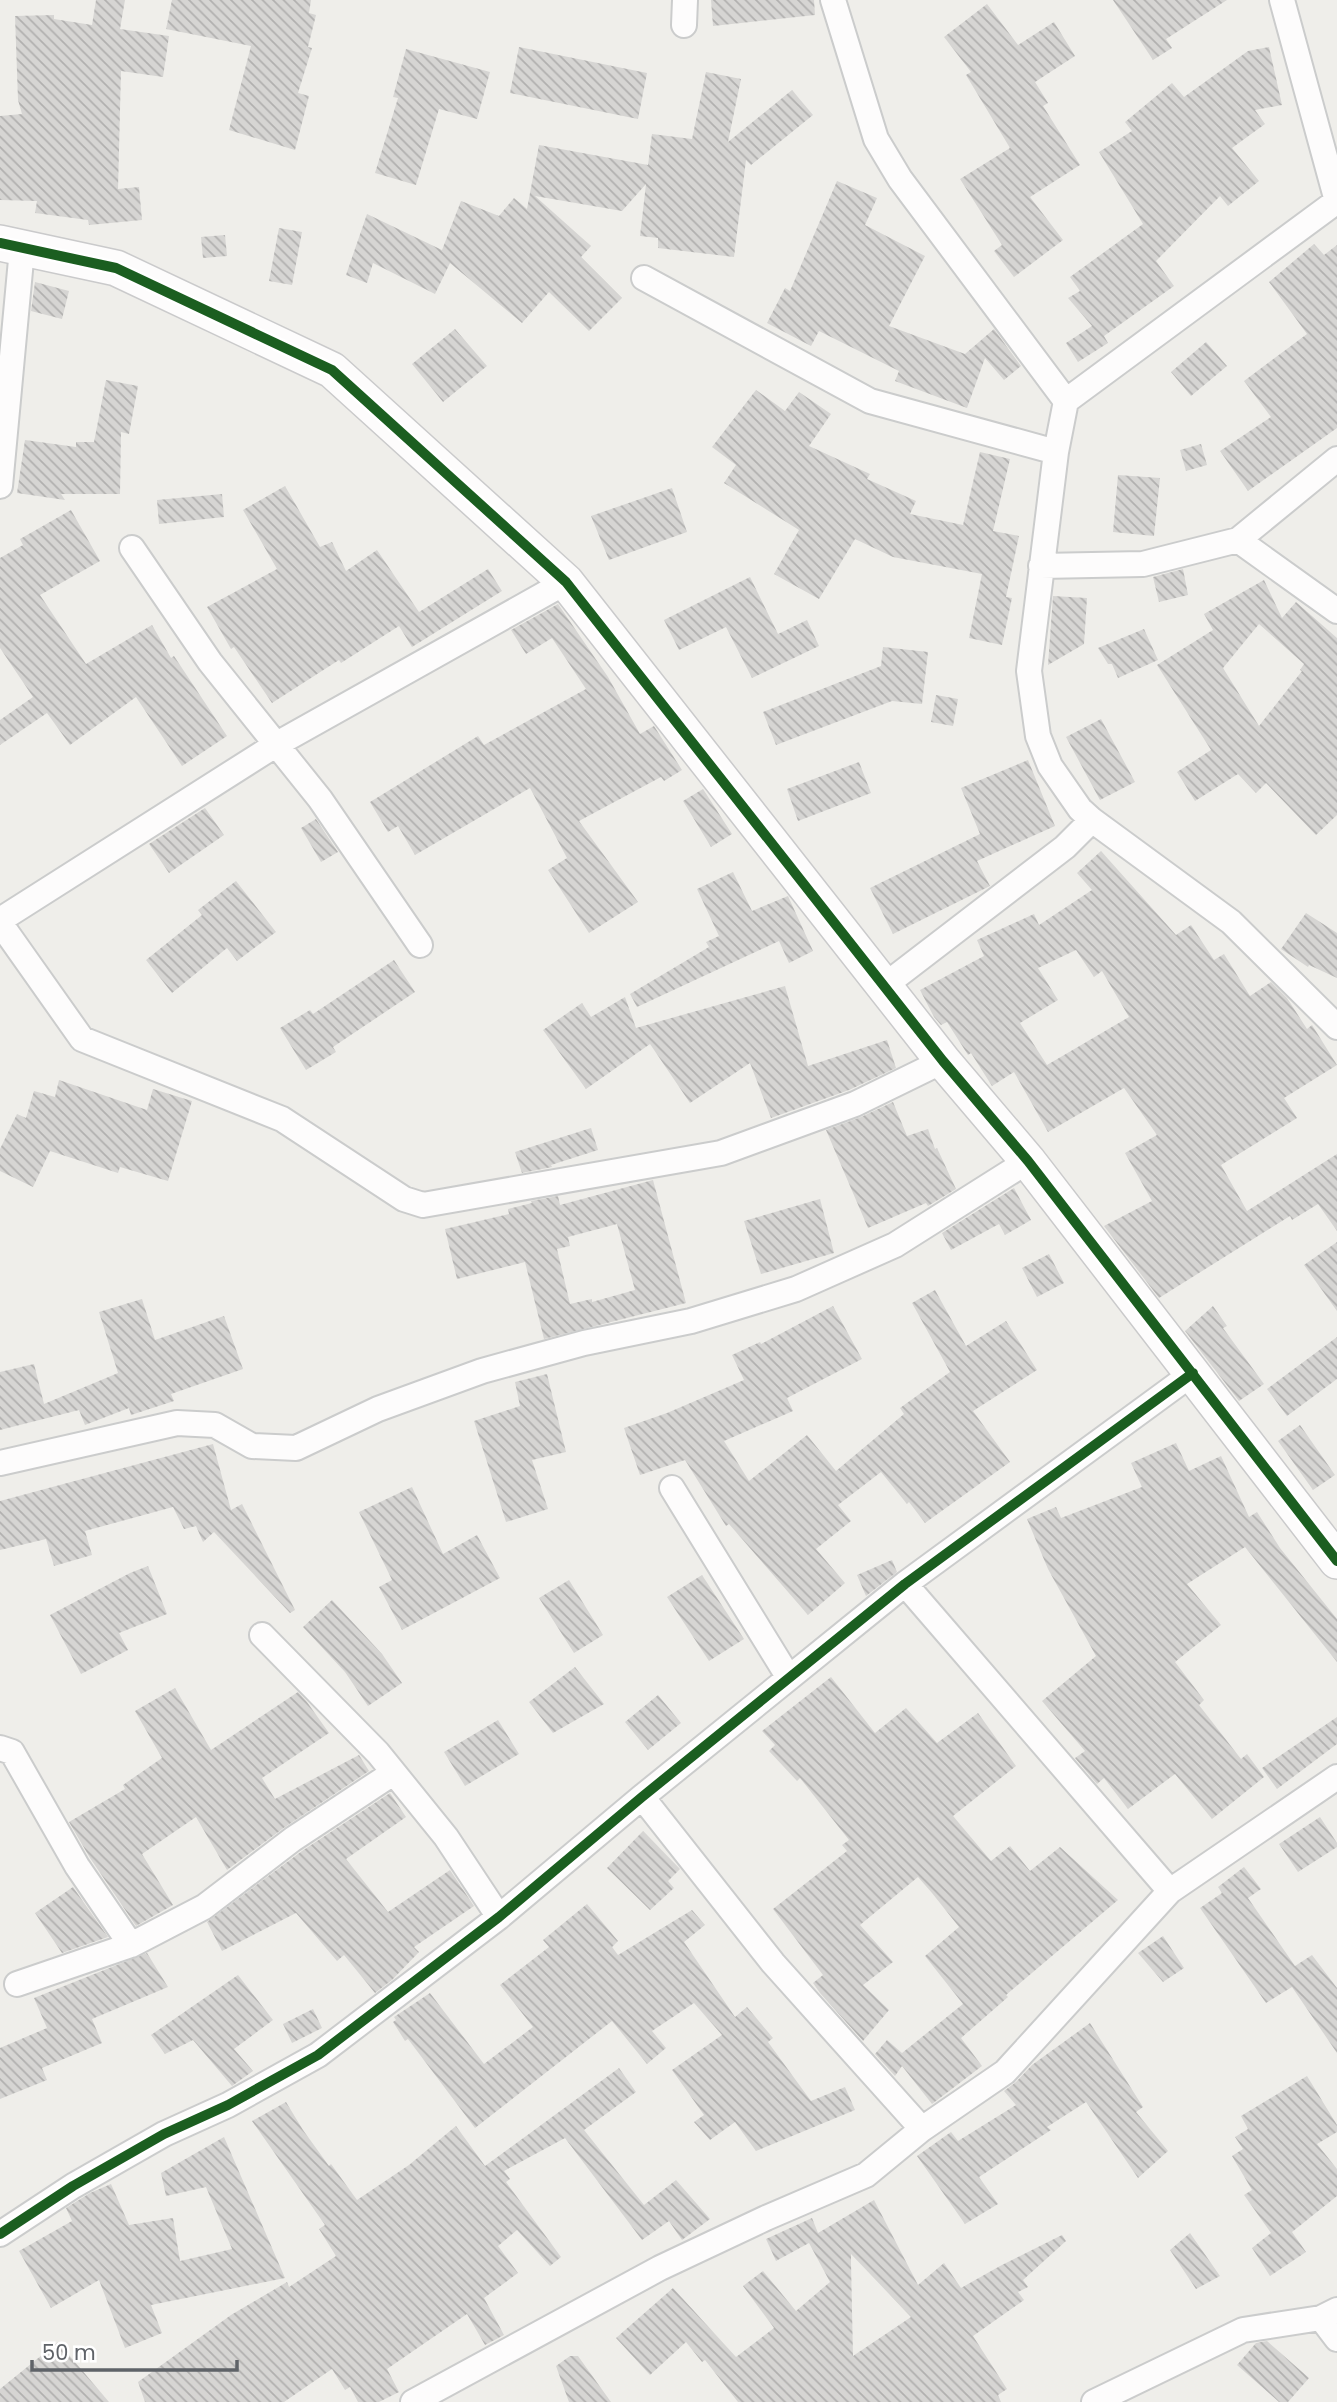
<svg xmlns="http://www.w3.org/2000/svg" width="1337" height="2402" viewBox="0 0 1337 2402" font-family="Poppins,sans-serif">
<defs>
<pattern id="building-back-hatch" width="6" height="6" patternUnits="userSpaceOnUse" patternTransform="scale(1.75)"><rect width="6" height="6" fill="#d6d5d3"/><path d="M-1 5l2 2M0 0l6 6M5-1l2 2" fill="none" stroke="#b1b0af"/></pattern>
</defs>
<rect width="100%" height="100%" fill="#efeeea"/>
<!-- building -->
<path fill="url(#building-back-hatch)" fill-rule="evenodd" d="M96,0H125L120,29L169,36L163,77L121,71L118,189L139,187L142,220L89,225L88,220L35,213L37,201L0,200V116L22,114L18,100L15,16L54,15V19L92,25Z
M172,0H311L309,13L316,15L308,47L312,48L298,93L309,96L295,150L229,130L251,46L166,29Z
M711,0H814L815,15L713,26Z
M1113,0H1227L1166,39L1172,48L1153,60Z
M987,4L1018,45L1054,22L1075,56L1035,82L1048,103L1043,106L1080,165L1030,197L1063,240L1014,277L994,251L1002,245L960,179L1010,148L966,75L971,72L944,37Z
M519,47L647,73L638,119L510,93Z
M1269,47L1282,105L1255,110L1265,124L1232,148L1259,181L1228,206L1220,196L1156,261L1174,286L1104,336L1108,343L1078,362L1066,343L1092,326L1068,298L1080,291L1070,277L1143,224L1099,152L1132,131L1125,122L1172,83L1184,97L1248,51Z
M406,49L490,72L477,119L439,109L416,185L375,173L398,98L393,97Z
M706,72L741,79L728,142L792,90L813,115L751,165L746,160L734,257L658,248V238L640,236L646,184L622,211L535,196L591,246L581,257L622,298L589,331L549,292L522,323L450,263L435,294L373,263L367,283L346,275L367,214L442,250L461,201L499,216L514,198L527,209L539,145L648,165L652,134L692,139Z
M837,181L877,198L865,225L925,256L889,326L965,354L994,329L1021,366L1004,380L985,358L967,408L895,381L899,371L819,331L811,346L767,323L785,288L790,291Z
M279,228L302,232L292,285L269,281Z
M225,235L227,256L203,258L201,237Z
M1314,244L1324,255L1337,245V428L1248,491L1220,451L1271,417L1244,381L1307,334L1269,282Z
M35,282L69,291L62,319L31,311Z
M455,329L487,366L443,402L412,364Z
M1206,342L1227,366L1191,396L1171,372Z
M106,380L138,386L129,434L121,432L120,494H61L65,500L17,493L25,440L76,447V442H94Z
M756,390L785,411L799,392L831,414L809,446L870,474L867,479L916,501L910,514L963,525L980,452L1010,459L993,531L1019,536L1006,597L1012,598L1002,645L969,638L982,574L893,557L855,539L819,599L774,574L799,530L724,483L736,465L712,447Z
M1201,444L1207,465L1186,471L1180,450Z
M1118,475L1160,478L1154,536L1113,532Z
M285,486L320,547L332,542L346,571L377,550L419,612L488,569L502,591L412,647L399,626L341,663L339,660L272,703L234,647L231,649L207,607L277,569L243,510Z
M672,488L687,532L609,560L591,516Z
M222,494L224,517L159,524L157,500Z
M71,510L100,561L40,595L86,664L152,625L171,658L174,656L227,736L182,766L136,697L70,745L47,713L0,745V720L33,697L0,648V558L23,545L20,539Z
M1183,569L1188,595L1159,602L1153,577Z
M750,577L778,634L807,620L819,646L752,678L726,627L679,650L664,620Z
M1264,580L1282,618L1296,602L1337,638V815L1316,835L1266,783L1256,793L1238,774L1195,801L1177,772L1211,750L1157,665L1213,630L1204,614ZM1259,624L1304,664L1300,670L1302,671L1259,726L1223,668Z
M1053,596L1087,598L1084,644L1048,665Z
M558,604L608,677L640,734L654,726L682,770L664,781L661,777L579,821L638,902L589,933L548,870L567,858L530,788L415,855L398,826L388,832L370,802L478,736L484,745L586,689L552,638L526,654L511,630Z
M1144,629L1158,660L1118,678L1112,664H1108L1098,648Z
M883,647L928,652L922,704L892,701L776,745L763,712L881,666Z
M936,695L958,699L953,726L931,722Z
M1101,719L1135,782L1100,800L1066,737Z
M1028,760L1055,826L977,861L990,886L893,934L870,888L980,834L961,788Z
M859,762L871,793L798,821L787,789Z
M703,789L732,834L711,847L683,801Z
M205,808L224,835L169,873L149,844Z
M316,819L338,852L321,862L301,828Z
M1101,851L1176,935L1191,925L1214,960L1224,954L1250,996L1271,982L1287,998L1307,1029L1312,1025L1337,1065L1284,1098L1297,1118L1221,1165L1247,1211L1337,1154V1231L1318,1204L1292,1220L1290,1216L1159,1298L1104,1226L1152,1201L1125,1153L1157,1135L1124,1088L1048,1132L1014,1072L992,1086L971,1053L968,1055L947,1022L941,1025L934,1017L920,990L984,956L977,940L1034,914L1039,925L1092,890L1077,873ZM1076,950L1094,977L1102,971L1129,1017L1047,1065L1020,1023L1058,1000L1038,968Z
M733,872L752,911L788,896L813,951L789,963L779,941L637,1007L630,994L709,947L706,942L719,936L697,889Z
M236,881L276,932L237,961L227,948L172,993L146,960L202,915L198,910Z
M1306,913L1337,933V978L1309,965L1308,967L1281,949Z
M394,960L415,992L333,1047L336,1052L306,1070L280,1028L310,1010L313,1014Z
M785,986L808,1066L887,1040L896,1068L849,1090L771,1118L750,1063L690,1103L650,1044L586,1089L543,1030L582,1003L591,1017L625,997L636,1028Z
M59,1080L147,1110L153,1089L192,1101L168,1181L120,1167L118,1173L50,1151L33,1187L0,1171V1149L17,1114L26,1118L34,1091L55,1097Z
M893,1102L907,1136L928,1129L935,1149L937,1148L956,1189L928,1206L926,1203L868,1228L826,1130L861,1117Z
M591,1128L598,1150L551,1165L552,1167L522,1173L515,1152Z
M653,1180L686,1303L544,1339L525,1262L457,1279L445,1229L509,1214L508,1209L532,1203L531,1201L558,1196L560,1205ZM617,1224L635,1290L592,1302V1299L570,1304L557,1249L570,1246L568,1237Z
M1014,1188L1031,1220L1005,1235L999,1224L951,1250L942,1233Z
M820,1199L834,1253L761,1274L744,1221Z
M1337,1242V1311L1304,1265Z
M1049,1254L1064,1283L1037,1297L1022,1268Z
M935,1290L966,1346L1006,1321L1037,1370L973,1411L1010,1462L925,1523L909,1502L907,1504L881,1472L838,1505L851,1521L816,1549L845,1583L808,1615L729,1524L726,1526L685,1460L640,1475L624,1428L667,1413L744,1380L732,1355L760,1342L761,1344L833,1306L862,1359L787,1398L793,1411L724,1441L749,1481L807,1435L836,1471L904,1414L900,1408L950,1372L912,1303Z
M142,1299L155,1340L224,1316L243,1369L171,1394L174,1401L131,1415L129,1408L85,1425L79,1410L0,1430V1372L34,1364L44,1404L118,1373L99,1312Z
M1213,1306L1227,1326L1223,1328L1264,1384L1239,1401L1185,1331Z
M1337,1337V1379L1287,1416L1267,1389Z
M547,1374L566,1452L532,1460L548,1509L506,1522L474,1421L520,1406L515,1382Z
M1300,1425L1335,1475L1313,1490L1278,1441Z
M1176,1443L1189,1471L1221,1456L1249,1517L1257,1512L1280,1548L1337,1619V1662L1245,1547L1187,1584L1221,1625L1175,1662L1204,1700L1199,1705L1241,1759L1247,1754L1264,1777L1212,1819L1175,1774L1128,1809L1104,1778L1097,1784L1075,1758L1085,1751L1042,1701L1096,1656L1048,1569L1027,1519L1056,1507L1061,1518L1142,1487L1131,1463Z
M213,1444L231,1510L242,1504L295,1610L290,1613L214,1532L203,1542L196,1526L184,1529L173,1507L85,1531L92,1555L54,1566L46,1539L0,1550V1501Z
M412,1487L443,1554L477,1535L500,1578L402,1630L379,1587L392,1580L359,1512Z
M892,1560L897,1572L866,1596L857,1575Z
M148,1566L167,1614L119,1633L128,1650L81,1674L50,1615L130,1573Z
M702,1575L744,1639L709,1661L667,1597Z
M569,1580L603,1635L574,1653L539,1598Z
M332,1600L382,1654L402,1683L368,1706L345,1672L303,1627Z
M575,1667L604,1704L553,1733L529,1702Z
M831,1677L875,1733L906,1708L937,1743L978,1713L1016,1766L953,1816L991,1861L1010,1846L1030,1871L1060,1847L1118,1900L1006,1995L1008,1997L961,2038L982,2066L932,2104L902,2066L895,2076L875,2054L887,2040L902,2053L963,2004L925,1956L959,1927L932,1893L918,1877L860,1925L893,1962L863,1985L889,2010L863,2041L820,1993L813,1983L823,1975L773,1909L847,1851L842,1845L849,1840L800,1778L797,1781L769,1751L775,1745L762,1731Z
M175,1688L211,1750L298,1692L307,1702L329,1733L262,1778L275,1799L359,1755L369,1771L285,1827L227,1870L196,1817L142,1854L173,1905L136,1926L90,1858L69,1822L125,1789L123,1785L162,1758L135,1711Z
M658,1695L681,1723L648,1750L625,1722Z
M1337,1717V1744L1277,1789L1262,1768Z
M498,1720L519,1754L465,1786L444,1752Z
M390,1793L406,1817L346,1859L388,1912L450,1870L474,1906L414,1947L419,1952L392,1980L375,1993L344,1955L337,1961L296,1913L222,1951L207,1922L302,1851Z
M1320,1817L1337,1843V1847L1298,1872L1279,1844Z
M643,1831L680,1869L668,1881L674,1888L650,1910L607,1868Z
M1244,1867L1261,1889L1248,1898L1295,1966L1312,1955L1337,1988V2053L1292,1987L1266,2003L1200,1908L1222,1893L1218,1887Z
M73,1887L108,1937L62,1953L35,1913Z
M587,1904L618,1941L612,1947L618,1955L692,1910L705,1925L684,1942L735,2017L747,2007L773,2038L768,2042L811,2101L845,2087L855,2110L756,2151L735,2122L710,2140L694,2122L704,2115L672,2070L722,2035L694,2003L652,2031L666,2048L647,2064L612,2021L475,2128L408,2039L405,2041L393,2022L396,2020L394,2017L430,1993L484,2064L533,2027L500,1985L549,1947L543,1940Z
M1163,1936L1184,1968L1163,1982L1138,1953Z
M147,1953L168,1987L92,2019L102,2043L42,2068L47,2080L0,2099V2048L47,2028L34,1998Z
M238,1975L273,2020L234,2049L253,2071L232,2086L193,2040L165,2054L151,2035Z
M313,2009L322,2028L292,2043L283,2024Z
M1090,2023L1143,2107L1136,2112L1168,2151L1138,2178L1086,2102L1047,2127L1051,2130L979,2177L998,2204L965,2224L917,2156L951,2132L958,2141L1016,2105L1004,2091L1016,2082L1032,2065Z
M619,2068L636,2092L584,2130L644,2205L676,2180L710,2219L682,2240L669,2221L642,2240L565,2138L504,2171L510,2179L506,2182L561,2257L550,2266L517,2230L498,2246L518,2273L484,2298L504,2335L485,2345L467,2314L387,2369L399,2392L379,2402H358L350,2387L345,2390L332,2369L284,2402H145L138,2382L231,2315L287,2282L289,2287L336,2256L319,2229L325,2225L252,2121L286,2102L303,2130L329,2166L331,2164L357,2200L409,2165L456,2126L485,2166Z
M1307,2076L1337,2125V2132L1317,2144L1337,2169V2196L1292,2232L1306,2252L1270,2276L1252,2248L1271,2233L1244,2195L1252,2190L1232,2156L1243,2149L1235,2137L1248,2129L1241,2116Z
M224,2137L285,2278L151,2305L162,2333L125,2348L99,2280L51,2308L19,2251L72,2221L66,2208L90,2193L111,2184L129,2225L173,2218L180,2261L232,2249L206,2187L166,2196L161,2173Z
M874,2200L918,2285L944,2263L961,2288L1000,2266L1062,2235L1066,2241L1023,2280L1028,2287L1018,2292L1024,2300L973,2336L1007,2389L998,2395L1001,2402H738L705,2360L702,2362L686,2342L650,2375L616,2338L673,2288L736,2357L774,2328L743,2286L763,2271L796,2311L830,2282L809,2243L776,2261L766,2239L812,2218L818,2233ZM851,2254L911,2317L853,2356L851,2263Z
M1190,2233L1220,2276L1196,2289L1170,2250Z
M1267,2341L1309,2378L1288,2402H1279L1237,2365L1256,2343Z
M58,2342L109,2402H0V2389Z
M570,2356H578L611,2402H569L556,2366Z"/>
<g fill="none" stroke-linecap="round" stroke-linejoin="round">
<defs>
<path id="street" d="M833,0L876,139L900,179L1066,401
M1282,0L1337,201
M684,25L685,0
M1337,201L1066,401L1056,452L1029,671L1038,736L1050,766L1080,809L1092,820L1231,922L1337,1027
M644,278L870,401L1056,452
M0,486L22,249
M1238,540L1337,611
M132,548L210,662L320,799L420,945
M1041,566L1143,564L1238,540L1337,459
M0,920L277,744L566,582
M0,923L82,1039L282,1119L404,1199L423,1205L721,1153L855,1104L943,1061
M884,986L1065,847L1092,820
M0,1463L177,1423L215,1425L252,1446L296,1448L378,1409L482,1371L584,1343L691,1321L796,1289L895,1245L1028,1161
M672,1488L789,1678
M905,1584L1170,1891
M262,1635L378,1753L446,1837L499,1917
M0,1748L12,1752L77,1866L131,1945
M642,1797L773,1963L922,2129
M17,1984L131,1945L204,1907L293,1839L393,1773
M0,2234L73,2186L164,2134L228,2105L318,2055L499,1917L642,1797L905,1584L1193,1373
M1321,2318L1337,2339
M413,2402L660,2268L766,2218L866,2175L922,2129L1005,2072L1170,1891L1337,1777
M1094,2402L1243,2330L1321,2318L1337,2310"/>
<path id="secondary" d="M0,243L116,268L332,370L566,582L943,1061L1028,1161L1337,1561"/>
</defs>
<!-- street casing -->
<use href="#street" stroke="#cbcccc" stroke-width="28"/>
<!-- secondary casing -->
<use href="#secondary" stroke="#cacacb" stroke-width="38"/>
<!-- street -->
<use href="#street" stroke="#fdfcfc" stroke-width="24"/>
<!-- secondary -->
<use href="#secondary" stroke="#fdfcfc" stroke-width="35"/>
<defs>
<path id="cycleway" d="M0,243L116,268L332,370L566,582L943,1061L1028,1161L1337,1561
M0,2234L73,2186L164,2134L228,2105L318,2055L499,1917L642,1797L905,1584L1193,1373"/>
</defs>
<!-- cycleway casing -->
<use href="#cycleway" stroke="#fff" stroke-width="15"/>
<!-- cycleway -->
<use href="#cycleway" stroke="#1b5e20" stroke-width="10"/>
</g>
<!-- scale -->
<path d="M32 2360v10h205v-10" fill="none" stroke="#5f6368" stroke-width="3.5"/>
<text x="42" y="2360" font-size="21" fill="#5f6368" stroke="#ffffff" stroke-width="5" paint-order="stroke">50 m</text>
</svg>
